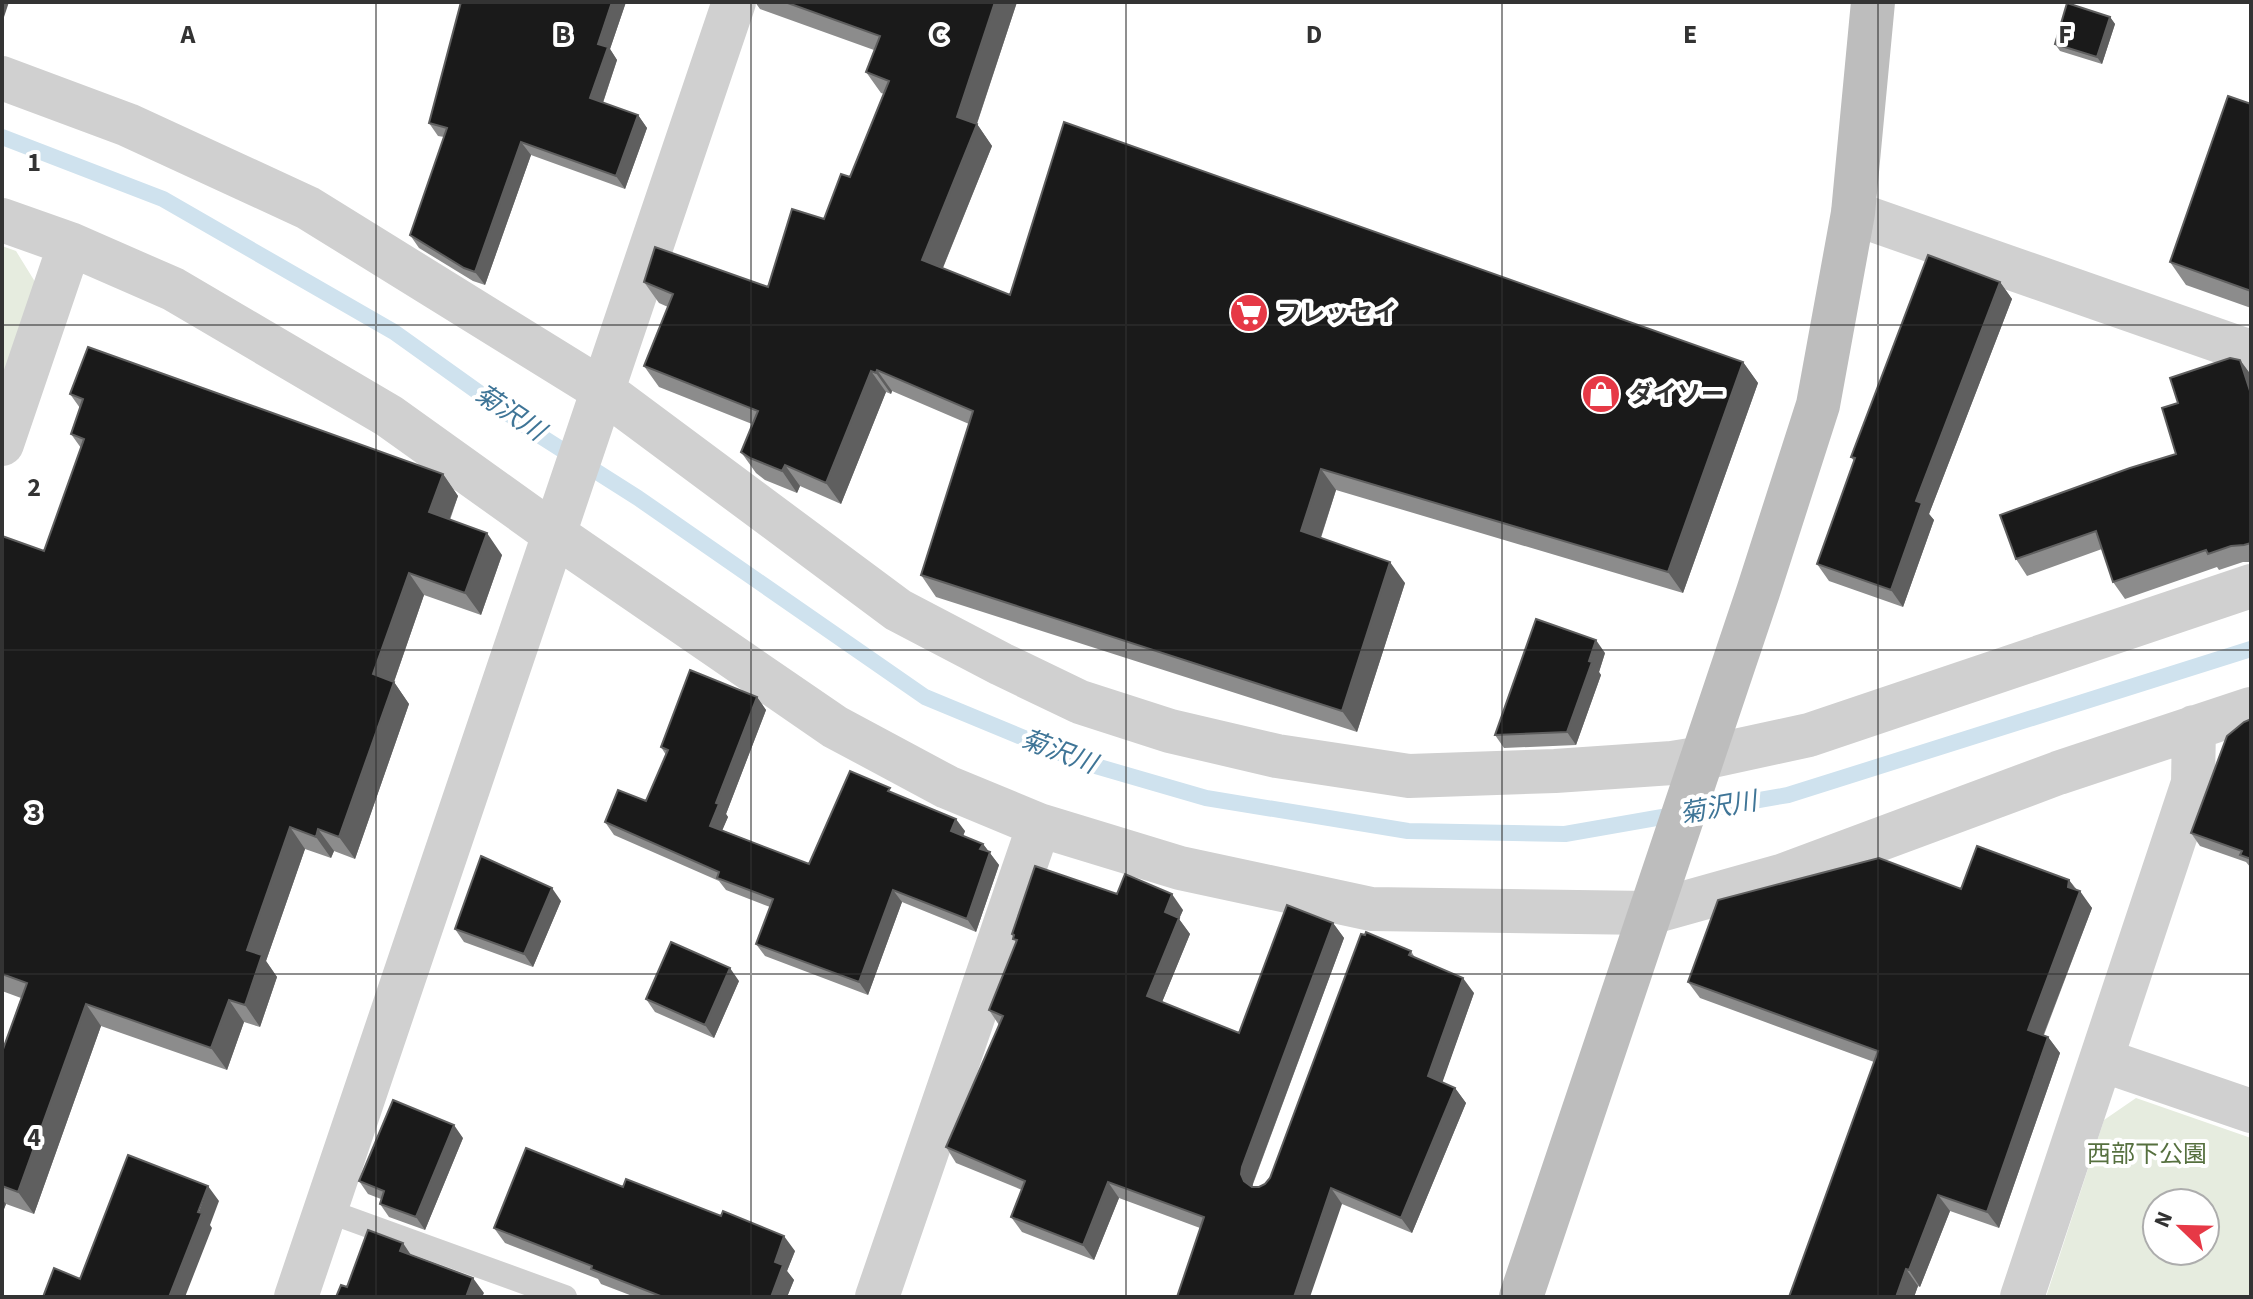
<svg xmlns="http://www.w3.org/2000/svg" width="2253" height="1299" viewBox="0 0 2253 1299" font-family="'Source Sans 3','Noto Sans JP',sans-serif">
<rect width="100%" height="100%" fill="#fff"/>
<!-- green -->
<path fill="#e6ecdf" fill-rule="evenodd" d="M2,246L16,251L37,285L2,387Z
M2136,1098L2251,1138V1297H2046L2104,1120ZM2157,1203H2205V1251H2157Z"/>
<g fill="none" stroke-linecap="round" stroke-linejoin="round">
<!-- stream -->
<path stroke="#cfe2ee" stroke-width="16" d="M2,137L163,199L394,332L534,432L638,498L925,697L1082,762L1206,798L1408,831L1565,834L1788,795L2251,649"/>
<!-- lane -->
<path stroke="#d0d0d0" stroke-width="24" d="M325,1210L565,1297"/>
<!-- street -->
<path stroke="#d0d0d0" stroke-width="44" d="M2,78L128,125L308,208L602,390L898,610L1001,664L1080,702L1170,731L1277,756L1409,776L1555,771L1672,763L1703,758L1809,735L2251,586
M1853,213L2251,352
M2,220L70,244L173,289L389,416L554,534L835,727L947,787L1039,825L1180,868L1371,909L1649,913L1781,876L2058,773L2251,709
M2,444L70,244
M2102,1060L2251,1111
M296,1297L734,2
M877,1297L1039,825
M2022,1297L2193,783L2194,727"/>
<!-- secondary -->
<path stroke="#bdbdbd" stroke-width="44" d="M1521,1297L1758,592L1818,405L1853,213L1873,2"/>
</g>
<!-- wall -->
<path fill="#8c8c8c" d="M461,2H626L610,49L617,60L603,103L638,115L647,128L625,189L531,155L485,285L473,281L419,248L410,235L444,137L438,136L429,123Z
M755,2H1017L977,124L992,146L943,268L1010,295L1743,362L1758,383L1683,593L1336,490L1321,538L1405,583L1357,732L936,597L921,575L969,424L892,391L891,394L886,392L841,504L800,486L797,493L765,480L756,473L741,452L752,424L659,387L644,366L668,307L659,303L644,282L768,287L824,219L850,177L884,94L881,93L866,72L874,50L760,9Z
M2110,17L2115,24L2102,64L2060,51L2055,44Z
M2251,104V308L2186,285L2170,262Z
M2000,282L2012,299L1929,514L1934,520L1903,607L1829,581L1817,564L1854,461L1851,457Z
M2240,360L2251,375V562H2243L2219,570L2217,567L2125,599L2113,582L2102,549L2027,576L2016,559L2176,454L2178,403Z
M70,394L443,474L458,496L450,520L502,555L481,615L424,595L394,682L409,704L355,859L334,851L331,858L305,849L266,961L277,977L260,1027L244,1022L227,1070L101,1026L34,1214L6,1204L2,1214V1052L21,998L2,991V536L44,551L81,448L71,434L80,408Z
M1605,653L1599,672L1601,675L1576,745L1504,748L1495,735Z
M757,697L766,710L726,814L728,817L722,830L809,864L893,793L965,831L963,836L983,844L999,865L976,932L902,902L868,995L765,956L756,944L770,907L726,890L719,881L614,835L605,822L646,801L666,755L661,747Z
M2251,719V868L2246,862L2200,846L2191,833Z
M2069,880L2092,908L2044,1035L2048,1037L2060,1053L1999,1228L1950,1211L1920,1287L1918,1286L1914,1297H1789L1874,1062L1700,998L1688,982L1961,889Z
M1117,894L1183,910L1179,919L1190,934L1162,1002L1239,1033L1333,923L1344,938L1252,1187H1259L1265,1184L1270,1178L1411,951L1415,958L1474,993L1442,1082L1455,1088L1466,1103L1412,1233L1342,1204L1200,1228L1119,1198L1094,1260L1022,1232L1011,1217L1022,1190L956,1163L946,1147L999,1025L989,1010L1016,943L1012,934Z
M561,901L533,967L464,942L455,929Z
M739,981L714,1038L655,1012L646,999Z
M463,1138L425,1230L389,1217L380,1204L381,1199L368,1194L359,1181Z
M623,1187L795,1251L787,1271L794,1280L787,1297H635L601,1284L598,1279L505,1243L494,1228Z"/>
<!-- shaded-wall -->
<path fill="#5f5f5f" d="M2,2H9L2,23Z
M612,2H626L610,49L617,60L600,111L590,98L598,44Z
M995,2H1017L975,129L977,124L992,146L937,282L922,260L957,117Z
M2110,17L2115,24L2102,64L2097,57Z
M638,115L647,128L625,189L616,176Z
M521,142L531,155L485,285L475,272Z
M2000,282L2012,299L1929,514L1934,520L1903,607L1891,590L1916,501Z
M2240,360L2251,375V394Z
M1743,362L1758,383L1683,593L1668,572Z
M877,370L892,391L891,394L876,373Z
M871,371L886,392L841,504L826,483Z
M785,465L800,486L797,493L782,471Z
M1321,469L1336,490L1316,552L1301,531Z
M443,474L458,496L444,534L429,512Z
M487,533L502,555L481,615L465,593Z
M1390,562L1405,583L1357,732L1342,711Z
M409,573L424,595L389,696L373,674Z
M1596,640L1605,653L1599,672L1601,675L1576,745L1567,732Z
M394,682L409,704L355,859L339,837Z
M757,697L766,710L726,814L728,817L719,838L710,826L716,803Z
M956,819L965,831L960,844L951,831Z
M290,827L305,849L266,961L277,977L260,1027L245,1005L247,950Z
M318,829L334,851L331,858L316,837Z
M983,844L999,865L976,932L967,919L980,849Z
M2069,880L2079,894L2080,891L2092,908L2039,1046L2028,1030Z
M552,888L561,901L533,967L524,954Z
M893,890L902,902L868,995L859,982Z
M1172,894L1183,910L1179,919L1190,934L1158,1012L1147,996L1165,912Z
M1333,923L1344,938L1253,1183L1252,1190L1244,1181L1241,1174L1242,1167Z
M730,968L739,981L714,1038L705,1025Z
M1463,978L1474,993L1439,1092L1428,1076Z
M229,1000L244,1022L227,1070L211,1048Z
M86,1004L101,1026L34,1214L18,1192Z
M2048,1037L2060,1053L1999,1228L1987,1212Z
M1455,1088L1466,1103L1412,1233L1401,1218Z
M454,1125L463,1138L425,1230L416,1217Z
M1108,1182L1119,1198L1094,1260L1083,1245Z
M208,1186L219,1201L210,1225L212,1228L185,1297H169Z
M1331,1188L1342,1204L1310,1297H1294Z
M1938,1195L1950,1211L1920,1287L1909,1270Z
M2,1199L6,1204L2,1214Z
M784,1236L795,1251L787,1271L794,1280L787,1297H771L775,1262Z
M403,1243L413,1258L400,1251Z
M1906,1269L1918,1286L1914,1297H1896Z
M473,1278L484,1293L482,1297H466Z"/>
<!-- building -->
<path fill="#1a1a1a" stroke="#5f5f5f" stroke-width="2" d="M461,2H612L598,44L608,47L590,98L638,115L616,176L521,142L475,272L464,268L410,235L447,128L429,123Z
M785,2H995L957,117L977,124L922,260L1010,295L1064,122L1743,362L1668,572L1321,469L1301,531L1390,562L1342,711L921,575L973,411L877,370L876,373L871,371L826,483L785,465L782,471L750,458L741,452L758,411L644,366L673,294L644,282L655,247L768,287L792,209L824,219L841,174L850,177L889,81L866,72L880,36Z
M2067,3L2110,17L2097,57L2055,44Z
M2228,96L2251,104V291L2170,262Z
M1928,255L2000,282L1916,501L1922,503L1891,590L1817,564L1855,458L1851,457Z
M88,347L443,474L429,512L487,533L465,593L409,573L373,674L394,682L339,837L318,829L316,837L290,827L247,950L262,955L245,1005L229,1000L211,1048L86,1004L18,1192L2,1186V1052L27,983L2,974V536L44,551L84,439L71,434L83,399L70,394Z
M2230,358L2240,360L2251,394V543L2244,545L2231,546L2208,554L2206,550L2113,582L2096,531L2016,559L2000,515L2130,468L2176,454L2162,408L2178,403L2170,378Z
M1536,619L1596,640L1589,661L1592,662L1567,732L1495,735Z
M690,670L757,697L716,803L719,804L710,826L809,864L850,771L890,788L888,791L956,819L951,831L983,844L980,849L990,852L967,919L893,890L859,982L756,944L773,899L717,878L719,872L605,822L618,790L646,801L668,750L661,747Z
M2251,719V859L2240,855L2242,851L2191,833L2227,736L2244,722Z
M1977,846L2069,880L2068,887L2080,891L2028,1030L2048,1037L1987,1212L1938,1195L1909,1270L1906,1269L1896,1297H1789L1878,1051L1688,982L1718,900L1879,858L1961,889Z
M481,856L552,888L524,954L455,929Z
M1035,866L1117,894L1125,874L1172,894L1165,912L1179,918L1147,996L1239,1033L1287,905L1333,923L1242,1167L1241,1174L1244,1181L1252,1187H1259L1265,1184L1270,1178L1361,934L1365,935L1366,932L1411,951L1409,955L1463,978L1428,1076L1455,1088L1401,1218L1331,1188L1294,1297H1177L1204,1217L1108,1182L1083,1245L1011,1217L1025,1181L946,1147L1003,1016L989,1010L1017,940L1013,939L1014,935L1012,934Z
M671,942L730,968L705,1025L646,999Z
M393,1100L454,1125L416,1217L380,1204L384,1191L359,1181Z
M526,1148L623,1187L626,1179L721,1216L723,1211L784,1236L775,1262L783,1265L771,1297H663L591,1269L592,1266L494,1228Z
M128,1155L208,1186L198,1212L202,1213L169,1297H43L54,1268L80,1279Z
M368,1230L403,1243L400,1251L473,1278L466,1297H336L341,1285L347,1287Z"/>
<!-- grid -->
<path fill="none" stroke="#333" stroke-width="2" stroke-opacity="0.55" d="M376,2V1297M751,2V1297M1126,2V1297M1502,2V1297M1878,2V1297M2,325H2251M2,650H2251M2,974H2251"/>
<!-- icons -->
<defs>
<symbol id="supermarket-disc" viewBox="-11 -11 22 22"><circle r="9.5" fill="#e63946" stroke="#fff"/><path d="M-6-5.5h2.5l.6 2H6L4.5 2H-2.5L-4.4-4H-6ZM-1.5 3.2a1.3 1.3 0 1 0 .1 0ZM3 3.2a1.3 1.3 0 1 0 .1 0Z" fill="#fff"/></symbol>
<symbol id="shop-disc" viewBox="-11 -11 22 22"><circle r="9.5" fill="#e63946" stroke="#fff"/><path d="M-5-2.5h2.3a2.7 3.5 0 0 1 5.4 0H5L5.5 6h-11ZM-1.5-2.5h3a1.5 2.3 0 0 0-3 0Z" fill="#fff"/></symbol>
</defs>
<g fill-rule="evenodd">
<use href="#supermarket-disc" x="1227" y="291" width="44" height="44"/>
<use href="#shop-disc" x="1579" y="372" width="44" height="44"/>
</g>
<g text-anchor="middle" stroke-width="8" stroke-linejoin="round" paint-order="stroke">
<!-- poi labels -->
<g font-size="24" font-weight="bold" fill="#333" stroke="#fff" text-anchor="start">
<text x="1277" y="321">フレッセイ</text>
<text x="1629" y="402">ダイソー</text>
</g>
<!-- park labels -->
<g font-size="24" fill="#56703f" stroke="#fff">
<text x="2147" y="1162">西部下公園</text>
</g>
<!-- water labels -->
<g font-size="26" font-style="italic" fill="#3f7597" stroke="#fff">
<text transform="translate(510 412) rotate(34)" y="9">菊沢川</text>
<text transform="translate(1059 751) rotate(21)" y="9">菊沢川</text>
<text transform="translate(1718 807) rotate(-10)" y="9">菊沢川</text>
</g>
</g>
<g font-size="26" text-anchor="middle" font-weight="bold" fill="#333" stroke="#fff" stroke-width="8" stroke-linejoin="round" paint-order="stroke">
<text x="188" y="43">A</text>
<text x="563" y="43">B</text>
<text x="939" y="43">C</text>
<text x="1314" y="43">D</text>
<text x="1690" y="43">E</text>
<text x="2065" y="43">F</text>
<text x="34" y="171">1</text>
<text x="34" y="496">2</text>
<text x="34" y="821">3</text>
<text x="34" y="1146">4</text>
</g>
<!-- border -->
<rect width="2253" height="1299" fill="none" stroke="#333333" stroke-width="8"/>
<!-- north arrow -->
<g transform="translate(2181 1227) rotate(293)"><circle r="38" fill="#ffffff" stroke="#adadad" stroke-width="2"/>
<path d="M0-6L14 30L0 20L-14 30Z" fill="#e63946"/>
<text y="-12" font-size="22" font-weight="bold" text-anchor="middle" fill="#333333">N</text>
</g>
</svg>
